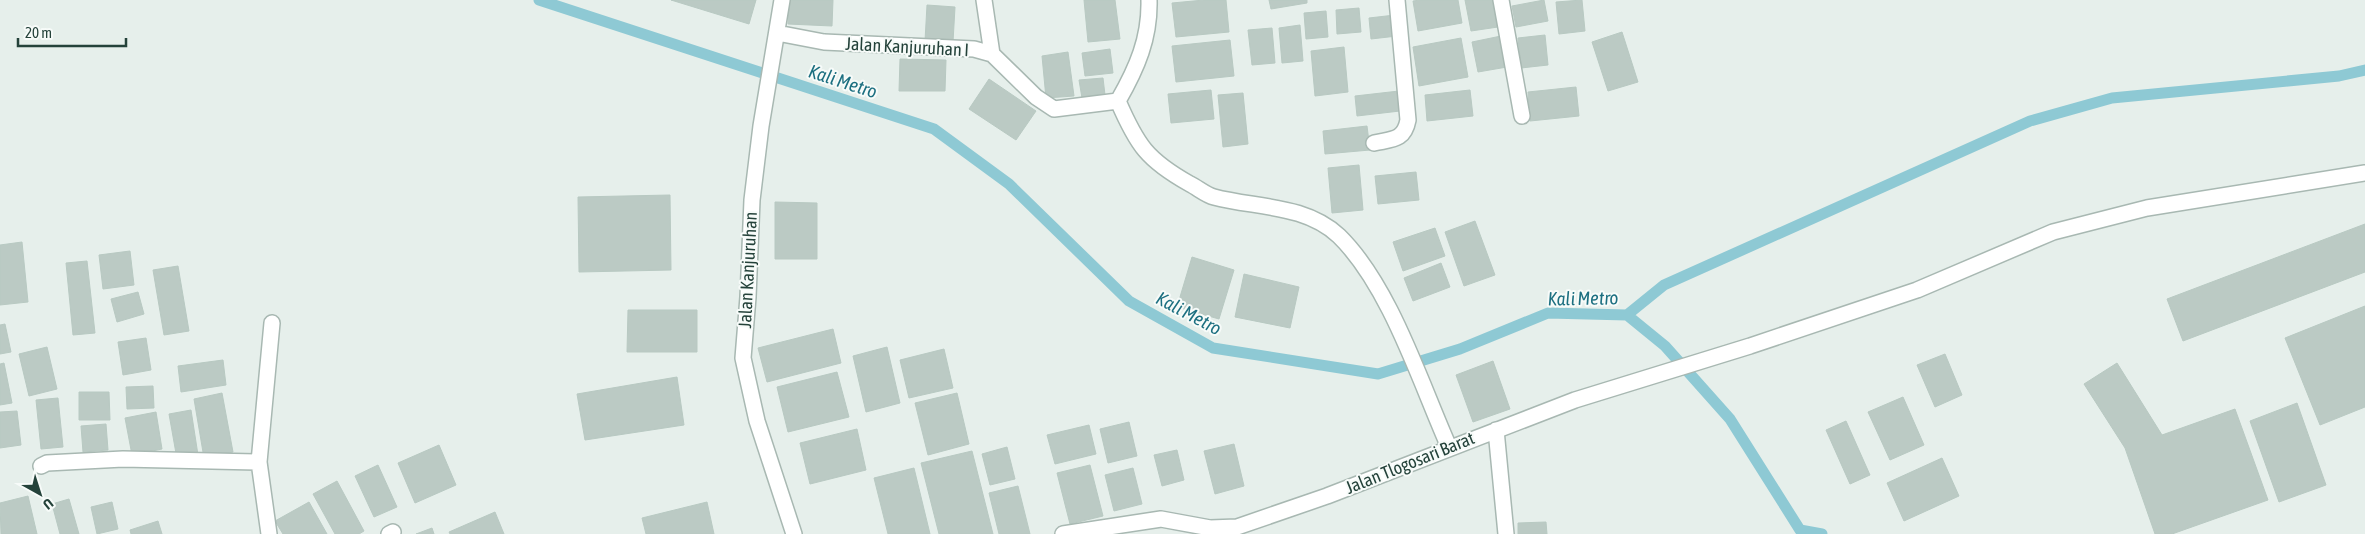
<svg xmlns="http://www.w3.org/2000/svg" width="2365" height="534" viewBox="0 0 2365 534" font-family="'Asap Condensed',sans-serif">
<rect width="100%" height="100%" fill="#e6efeb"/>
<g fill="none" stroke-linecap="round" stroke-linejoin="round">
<!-- stream -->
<path stroke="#8ec9d4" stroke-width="11" d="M539,0L934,129L1009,184L1129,301L1213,348L1378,374L1460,349L1548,313L1627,315L1665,346L1730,419L1800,530L1822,534
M1627,315L1664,285L2030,121L2112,98L2339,76L2365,70"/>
</g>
<!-- building -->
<path fill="#bbcac4" stroke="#b8c9c2" d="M671,0H756L749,24Z
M789,0H833L832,26L788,24Z
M1084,0H1115L1120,39L1088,42Z
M1204,0H1226L1229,32L1176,37L1172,3Z
M1269,0H1307V3L1271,9Z
M1420,0H1458L1462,23L1418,31L1413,1Z
M1465,0H1493L1498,27L1471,31Z
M1544,0L1548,21L1516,27L1512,6Z
M1582,0L1585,31L1559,34L1556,2Z
M927,5L955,7L953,42L925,41Z
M1359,8L1361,32L1337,34L1336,10Z
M1326,11L1328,37L1306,39L1304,13Z
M1395,15L1397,36L1371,39L1369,18Z
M1300,25L1303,61L1282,63L1279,28Z
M1272,28L1275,63L1252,65L1248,30Z
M1622,32L1638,82L1608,91L1592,42Z
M1545,35L1548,65L1521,68L1518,38Z
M1501,36L1507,67L1478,72L1472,42Z
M1461,38L1468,77L1419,86L1413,47Z
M1230,40L1234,76L1176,82L1172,46Z
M1344,47L1348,92L1315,96L1311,51Z
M1110,49L1113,73L1085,76L1082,53Z
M1068,52L1074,96L1046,98L1042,56Z
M900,59L946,60L945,91H899Z
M1103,78L1105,95L1082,98L1079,80Z
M989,79L1036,111L1016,140L969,109Z
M1576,87L1579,116L1530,121L1528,92Z
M1211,90L1214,119L1171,123L1168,94Z
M1470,90L1473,116L1427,121L1425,95Z
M1399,91L1400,111L1357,116L1355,96Z
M1243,93L1248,144L1223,147L1218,95Z
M1367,126L1370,150L1325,154L1323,131Z
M1359,165L1363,210L1332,213L1328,168Z
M1416,172L1419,200L1378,204L1375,176Z
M670,195L671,270L579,272L578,197Z
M775,202L817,203V259H775Z
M1475,221L1495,275L1464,286L1445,232Z
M2365,224V272L2183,341L2167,299Z
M1435,228L1445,256L1403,271L1393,242Z
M22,242L28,302L0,305V245Z
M130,251L134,285L103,289L99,255Z
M1192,257L1234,270L1219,319L1177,307Z
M87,261L95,333L73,335L66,263Z
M1441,263L1450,287L1413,301L1404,278Z
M178,266L189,331L164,335L153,270Z
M1244,274L1299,287L1290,328L1235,317Z
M138,292L144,314L117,322L111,299Z
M2365,306V407L2320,425L2285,338Z
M628,310H697V352H627Z
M5,324L11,352L0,354V325Z
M833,329L841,363L767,382L758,348Z
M146,338L151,370L123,375L118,342Z
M47,347L57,389L29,396L19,354Z
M887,347L900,403L866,412L853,356Z
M944,349L953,388L909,398L900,360Z
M1945,354L1962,395L1935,407L1917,365Z
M223,360L226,385L181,392L178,366Z
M1493,361L1510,409L1473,422L1456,375Z
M4,363L12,403L0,405V364Z
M2117,363L2162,435L2235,409L2268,500L2172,534H2155L2125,448L2084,384Z
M837,372L849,417L788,432L777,387Z
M677,377L684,425L585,440L577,394Z
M153,386L154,408L127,409L126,387Z
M79,392H109L110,420H79Z
M222,393L233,452L204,458L194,399Z
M957,393L969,444L928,455L915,403Z
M1903,397L1924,445L1890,460L1868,412Z
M58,398L63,447L41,449L36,400Z
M2297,403L2326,485L2279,502L2250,421Z
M191,410L198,455L177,459L169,414Z
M17,411L21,445L0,448V412Z
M156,412L162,449L132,455L125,418Z
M1846,421L1870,475L1850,484L1826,430Z
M1129,422L1137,456L1108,463L1100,429Z
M106,424L108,450L83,452L81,426Z
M1089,425L1096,454L1055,464L1047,435Z
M857,429L866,470L810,484L800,443Z
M1234,444L1244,486L1215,494L1204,451Z
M439,445L456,485L415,503L398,463Z
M1007,447L1015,479L990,485L982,454Z
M1177,450L1184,480L1162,486L1154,455Z
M972,451L993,534H939L921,463Z
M1942,458L1959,496L1904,521L1887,483Z
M378,465L397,507L374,517L355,476Z
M1090,465L1103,516L1070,524L1057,473Z
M914,468L930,534H888L874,478Z
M1133,468L1142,504L1114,511L1105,475Z
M337,481L364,531L359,534H335L313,494Z
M1018,486L1030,534H999L989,493Z
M28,496L37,534H1L0,503Z
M69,499L79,534H60L52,504Z
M112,502L118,529L97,534L91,507Z
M309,502L327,534H283L275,521Z
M707,502L714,534H646L642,518Z
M495,512L504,534H450L449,532Z
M158,521L162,534H131L130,530Z
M1546,522L1547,534H1518V523Z
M432,528L434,534H416Z"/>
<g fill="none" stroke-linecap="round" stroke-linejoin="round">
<defs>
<path id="street" d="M782,0L761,126L752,200L748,297L743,358L757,421L794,534
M984,0L992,54
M1501,0L1522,116
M777,33L824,42L974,49L992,54L1036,97L1054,109L1118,101C1137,68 1150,38 1149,0
M1118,101C1137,145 1147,160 1190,184C1198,188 1206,195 1214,197C1255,208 1305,204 1339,236C1390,286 1420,382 1449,447
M1374,143C1392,139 1404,141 1408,120L1397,0
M1496,430L1506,534
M41,466L47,463L123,459L259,462
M269,534L259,462L272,323
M389,534L393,532
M1063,534L1161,519L1210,528L1237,527L1327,496L1575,400L1750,346L1917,290L2053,232L2147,208L2365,173"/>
</defs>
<!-- street casing -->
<use href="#street" stroke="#a8b8b2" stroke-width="18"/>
<!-- street -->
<use href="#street" stroke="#fff" stroke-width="15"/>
</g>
<g text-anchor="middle" stroke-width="4" stroke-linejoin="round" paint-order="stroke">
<!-- street labels -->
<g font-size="18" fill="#24423a" stroke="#f7fbf9">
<text transform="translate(907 47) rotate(3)" y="6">Jalan Kanjuruhan I</text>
<text transform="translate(748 270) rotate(-87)" y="6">Jalan Kanjuruhan</text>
<text transform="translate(1410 463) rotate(-22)" y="6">Jalan Tlogosari Barat</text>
</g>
<!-- water labels -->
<g font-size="19" font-style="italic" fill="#1c6f80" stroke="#f7fbf9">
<text transform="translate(843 81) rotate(18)" y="7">Kali Metro</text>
<text transform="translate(1583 298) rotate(-1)" y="7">Kali Metro</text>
<text transform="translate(1189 313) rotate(28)" y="7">Kali Metro</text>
</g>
</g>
<!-- north arrow -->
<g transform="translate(40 494) rotate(141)" stroke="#f7fbf9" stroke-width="4" paint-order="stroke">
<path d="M0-4L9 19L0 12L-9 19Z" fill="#24423a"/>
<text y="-8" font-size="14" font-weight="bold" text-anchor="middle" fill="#24423a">U</text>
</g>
<!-- scale -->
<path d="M18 38v8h108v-8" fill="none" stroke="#24423a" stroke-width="2.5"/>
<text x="25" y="38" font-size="15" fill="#24423a" stroke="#f7fbf9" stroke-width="4" paint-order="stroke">20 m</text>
</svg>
